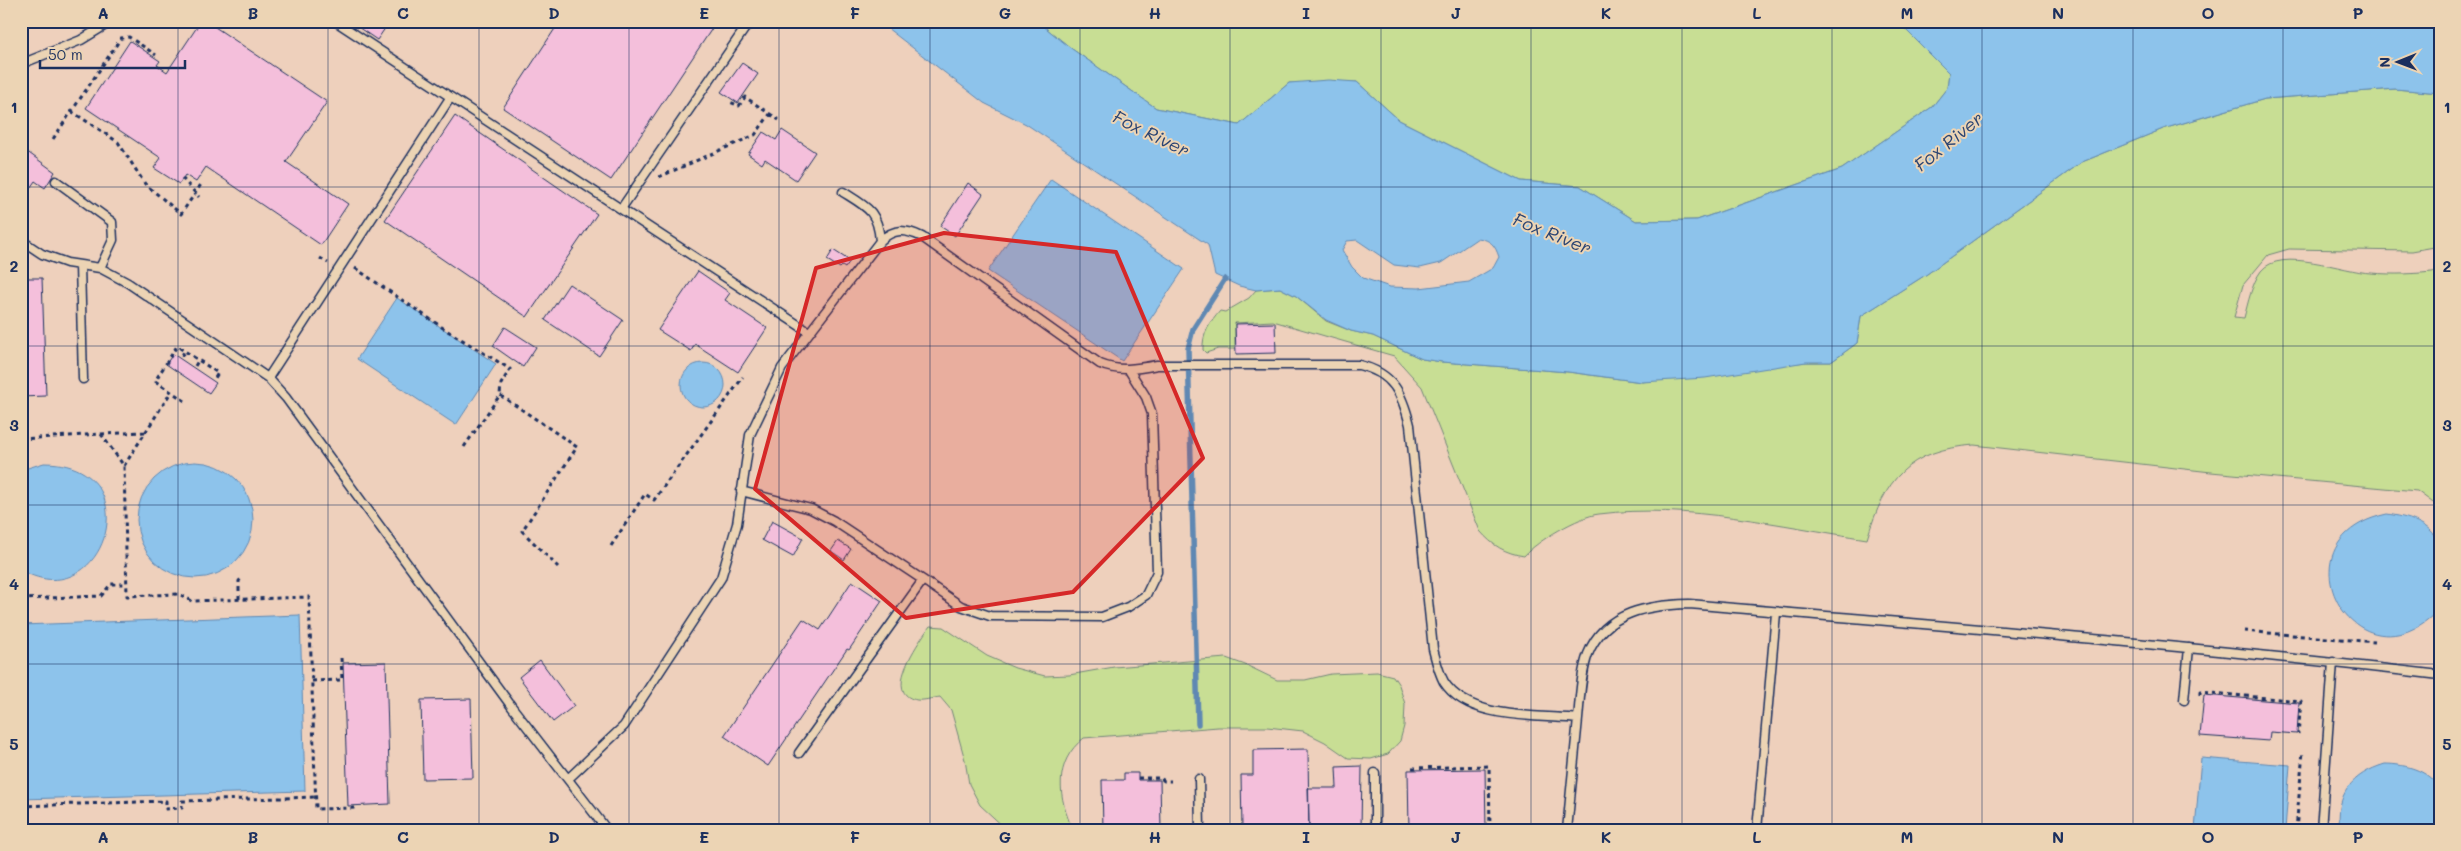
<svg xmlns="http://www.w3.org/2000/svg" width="2461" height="851" viewBox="0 0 2461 851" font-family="Mali,sans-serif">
<rect width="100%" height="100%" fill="#eed0bc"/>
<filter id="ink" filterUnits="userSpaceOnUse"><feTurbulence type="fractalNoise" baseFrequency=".02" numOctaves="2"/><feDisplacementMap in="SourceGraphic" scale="10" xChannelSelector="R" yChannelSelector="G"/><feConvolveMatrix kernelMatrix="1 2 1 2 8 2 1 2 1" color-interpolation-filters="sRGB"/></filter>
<g filter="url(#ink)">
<!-- green -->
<path fill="#c8de94" stroke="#728679" d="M1037,21H1897L1949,73L1947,88L1932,107L1842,169L1697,220L1636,221L1580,186L1521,181L1399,120L1357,82L1289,83L1239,125L1156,108L1072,49Z
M2395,89L2440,93V246L2412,251L2289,249L2268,255L2243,285L2234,317L2244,318C2248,303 2252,283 2261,271C2281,246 2344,272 2371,273C2394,275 2417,274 2440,271V508L2417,491L2211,472L1974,445C1908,450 1885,479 1867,539C1781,526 1686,503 1599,514C1579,516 1537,541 1524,556C1505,553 1493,546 1480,531L1422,387L1394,356L1273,321L1235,323V349H1218L1206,353L1203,350C1202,333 1210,323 1220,311L1225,312L1249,298L1256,290L1280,288L1296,296L1326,321L1351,331L1373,336L1422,359L1442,362L1568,372L1642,382L1806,362H1831L1857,343L1861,316L1927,274L2082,162L2163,129L2265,99Z
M930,626L943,627L987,656L1015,668L1045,676L1069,675L1114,667L1226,658L1248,666L1277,680H1305L1331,674L1377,672L1393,676L1399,685L1405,704L1404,726L1400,741L1388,754L1371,759L1348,758L1325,742L1303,731L1267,727H1218L1084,738C1053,762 1058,798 1073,830H1007L980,805L969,784L965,760L951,710L940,697C933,698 923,701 917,700C881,694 920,640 930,626Z"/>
<!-- water -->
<path fill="#8dc3eb" stroke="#5f88b3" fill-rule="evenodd" d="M878,21H1037L1072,49L1156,108L1239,125L1289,83L1328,80L1357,82L1399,120L1521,181L1580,186L1636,221L1697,220L1842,169L1932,107L1947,88L1949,73L1897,21H2440V93L2395,89L2265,99L2163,129L2082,162L1927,274L1861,316L1857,343L1831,362H1806L1705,378L1642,382L1568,372L1442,362L1422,359L1373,336L1351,331L1326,320L1296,296L1280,288L1256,290L1239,286L1215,275L1208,245L1026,124L984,103ZM1478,238C1491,240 1495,245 1499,257L1493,268L1469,282L1419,288L1390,287L1363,278L1352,267L1342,250L1347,241L1357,240L1394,265L1420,268L1441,263Z
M1051,179L1184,269L1122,361L988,271Z
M397,298L496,364L456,425L357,359Z
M681 385a22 22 0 1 1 44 0a22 22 0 1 1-44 0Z
M137 520a58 58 0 1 1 116 0a58 58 0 1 1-116 0Z
M44,463C153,463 105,619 21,570V470Z
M2387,514C2408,517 2429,523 2440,542V608C2358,697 2269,539 2387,514Z
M300,615L305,791L21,799V625Z
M2201,758L2290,765L2285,830H2195Z
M2385,764C2405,764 2435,771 2440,794C2442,805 2440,819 2440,830H2340C2335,794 2352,774 2385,764Z"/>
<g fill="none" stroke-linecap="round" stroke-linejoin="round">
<!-- stream -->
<path stroke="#5f88b3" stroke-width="5.5" d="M1198,724L1188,349L1193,329L1225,279"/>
</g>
<!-- building -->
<path fill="#f4bfdb" stroke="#1b2f5e" d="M201,21H206L327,102L286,162L348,204L321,245L206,167L196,182L185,175L179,184L154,168L161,158L86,108L130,41L160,61L157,65L167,72Z
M349,21H390L377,40Z
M560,21H717L611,180L503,108Z
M742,63L758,74L738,103L721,92Z
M455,116L597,214L527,317L385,220Z
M782,130L815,152L796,180L765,159L762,164L748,154L763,132L776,140Z
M22,148L55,172L45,188L35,181L21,201Z
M968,183L983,194L955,236L940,226Z
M833,250L850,261L845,268L842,266L840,268L827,260Z
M698,271L730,293L725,300L767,328L738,372L695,344L691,351L658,330Z
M21,278H42L46,396L21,397Z
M569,284L623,320L599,356L545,320Z
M1275,323L1276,353L1236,354L1235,324Z
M505,327L536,347L523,367L493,346Z
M173,354L216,383L209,393L166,364Z
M772,521L803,538L793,557L762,540Z
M838,541L851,549L844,560L831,551Z
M852,581L882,601L849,650L847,649L768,766L724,736L803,619L820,630Z
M540,660L574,706L553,722L519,677Z
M386,662L390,804L348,806L343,663Z
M2204,695L2299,703L2297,734L2270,732L2269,741L2200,736Z
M471,699L473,778L423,779L421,700Z
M1308,749L1309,827L1282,828V830L1242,828L1241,775H1253V750Z
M1362,766L1361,830H1309L1308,788H1337L1336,767Z
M1485,769L1486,830H1409L1408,770Z
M1124,773H1138V780H1160L1161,830H1103L1102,780H1124Z"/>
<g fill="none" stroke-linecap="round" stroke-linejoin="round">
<defs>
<path id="lane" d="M335,21L621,209
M750,21L621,209L809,332
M21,64L81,40L112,21
M56,181L112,222L113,240L100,268
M843,192C867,207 878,211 880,241
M21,240L42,254L67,263L100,268L128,283L268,378L286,398L512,707L607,830
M80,265L83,379
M268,378L450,98
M741,491L811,509L834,521L923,580L799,753
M923,580L961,606L990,616L1102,617L1128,607L1146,595L1157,572L1152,414L1146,397L1129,370
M2184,700L2189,648
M1578,719C1580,698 1581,673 1588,654C1605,611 1650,605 1689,604C1940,626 2190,645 2440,675
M1375,773V830
M568,779L624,726L721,578L737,524L750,435L782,368L880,241C894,228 905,229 922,237L1100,364C1119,372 1136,369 1157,365H1359C1393,373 1402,393 1410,425L1433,649C1436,660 1438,671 1444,682C1468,720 1537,715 1578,719L1567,830
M1199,779L1200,830
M1757,830L1776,613
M2321,830L2333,662"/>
</defs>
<!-- lane casing -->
<use href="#lane" stroke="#1b2f5e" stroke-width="11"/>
<!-- path -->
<path stroke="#1b2f5e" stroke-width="3" stroke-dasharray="4 4" stroke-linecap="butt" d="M71,111L118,142L145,184L181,214L202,183
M770,114L779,120
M53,139L121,38L129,37L156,55
M659,177L755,135L770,114L745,97L739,106L730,102
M182,178L199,197
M320,258L328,263
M355,268L446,330L510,369L501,384L500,395
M182,356L184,351
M195,366L198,361
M185,401L155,381L177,346L218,373L215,378
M101,434L145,432
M21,439L101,434L124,466L127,596L179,594L192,601L309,597L316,809L357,808
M464,447L500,395L577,447L522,531L558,567
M124,466L171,392
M611,546L645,494L654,500L743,377
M21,599L101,596L111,584H127
M239,599V581L243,577
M2244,631L2375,642
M312,681L342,680L341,657
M2200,695V692L2301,701L2298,734
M1412,768L1489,766L1490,830
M1138,778H1161L1164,781H1171
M21,806L166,801V809L182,808V801L315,797
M2296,830L2303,751"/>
<!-- lane -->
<use href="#lane" stroke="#ecd4b4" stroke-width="8"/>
</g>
</g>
<!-- marked area -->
<path fill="#d62828" fill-opacity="0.2" stroke="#d62828" stroke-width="4" stroke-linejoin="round" d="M944,233L1116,252L1203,458L1073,592L906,618L755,489L816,268Z"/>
<!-- grid -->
<path fill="none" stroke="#1b2f5e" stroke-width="1" stroke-opacity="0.55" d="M178,21V830M328,21V830M479,21V830M629,21V830M779,21V830M930,21V830M1080,21V830M1230,21V830M1381,21V830M1531,21V830M1682,21V830M1832,21V830M1982,21V830M2133,21V830M2283,21V830M21,187H2440M21,346H2440M21,505H2440M21,664H2440"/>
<g text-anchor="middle" stroke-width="4" stroke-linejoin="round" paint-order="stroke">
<!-- water labels -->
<g font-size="18" font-style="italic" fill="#2c4573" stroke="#ecd4b4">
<text transform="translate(1151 134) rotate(26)" y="6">Fox River</text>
<text transform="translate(1949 142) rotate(-39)" y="6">Fox River</text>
<text transform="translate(1552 234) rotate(22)" y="6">Fox River</text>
</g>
</g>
<!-- margin -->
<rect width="2461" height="851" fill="none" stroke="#ecd4b4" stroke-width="55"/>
<!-- north arrow -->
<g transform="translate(2398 62) rotate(269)" stroke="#ecd4b4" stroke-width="4" paint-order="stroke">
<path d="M0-4L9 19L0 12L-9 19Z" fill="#1b2f5e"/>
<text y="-8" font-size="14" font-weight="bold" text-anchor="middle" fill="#1b2f5e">N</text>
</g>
<!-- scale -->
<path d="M40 60v8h145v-8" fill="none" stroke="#1b2f5e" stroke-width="2.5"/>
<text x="48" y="60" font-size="15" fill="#1b2f5e" stroke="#ecd4b4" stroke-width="4" paint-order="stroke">50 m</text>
<rect x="28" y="28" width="2406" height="796" fill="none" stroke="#1b2f5e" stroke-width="2"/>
<g font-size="16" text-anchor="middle" font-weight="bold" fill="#1b2f5e">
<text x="103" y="19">A</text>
<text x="253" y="19">B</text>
<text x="403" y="19">C</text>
<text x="554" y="19">D</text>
<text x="704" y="19">E</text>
<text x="855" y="19">F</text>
<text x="1005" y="19">G</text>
<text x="1155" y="19">H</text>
<text x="1306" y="19">I</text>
<text x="1456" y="19">J</text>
<text x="1606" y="19">K</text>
<text x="1757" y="19">L</text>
<text x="1907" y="19">M</text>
<text x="2058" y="19">N</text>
<text x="2208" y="19">O</text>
<text x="2358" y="19">P</text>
<text x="14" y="113">1</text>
<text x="2447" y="113">1</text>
<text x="14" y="272">2</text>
<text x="2447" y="272">2</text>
<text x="14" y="431">3</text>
<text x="2447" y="431">3</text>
<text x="14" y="590">4</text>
<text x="2447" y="590">4</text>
<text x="14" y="750">5</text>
<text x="2447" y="750">5</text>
<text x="103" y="843">A</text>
<text x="253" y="843">B</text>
<text x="403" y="843">C</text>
<text x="554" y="843">D</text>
<text x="704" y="843">E</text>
<text x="855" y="843">F</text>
<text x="1005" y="843">G</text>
<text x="1155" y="843">H</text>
<text x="1306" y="843">I</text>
<text x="1456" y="843">J</text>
<text x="1606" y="843">K</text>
<text x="1757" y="843">L</text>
<text x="1907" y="843">M</text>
<text x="2058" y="843">N</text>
<text x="2208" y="843">O</text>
<text x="2358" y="843">P</text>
</g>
</svg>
